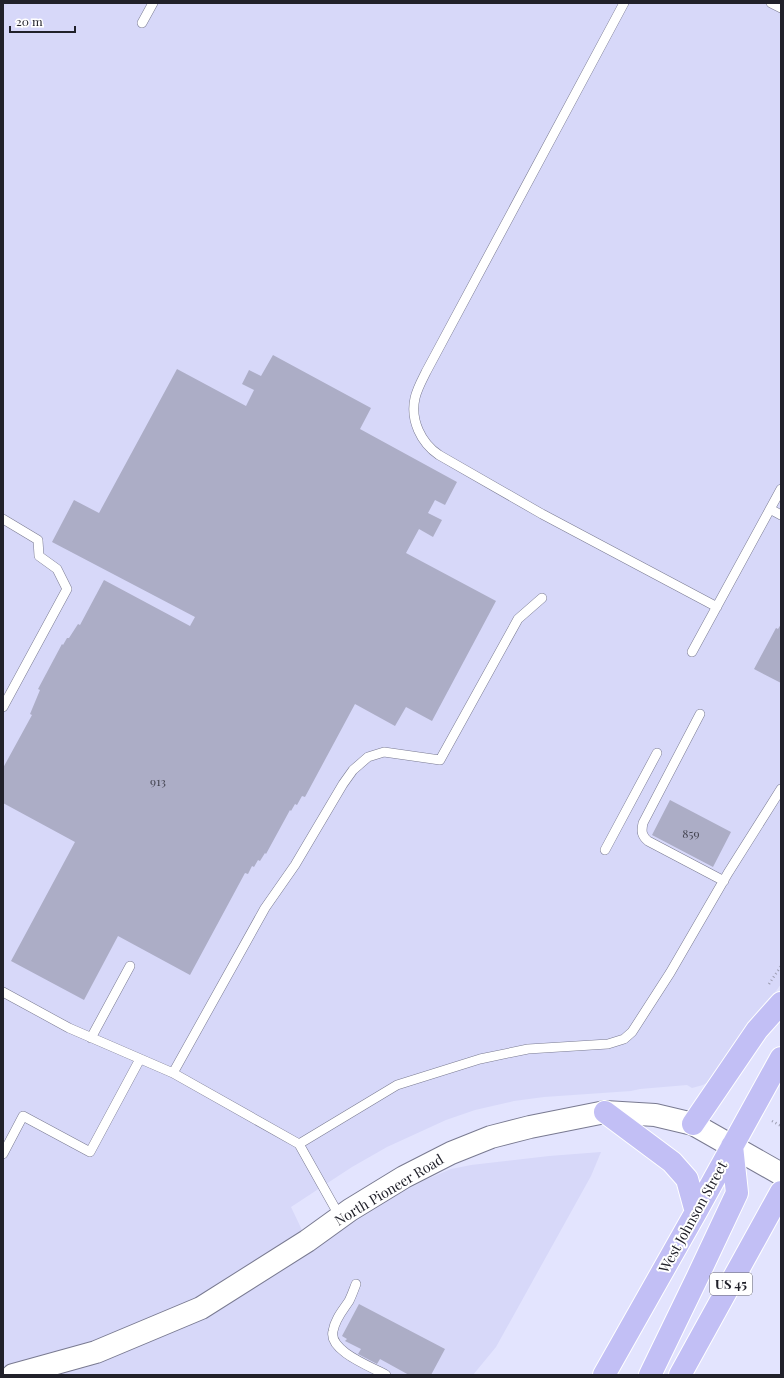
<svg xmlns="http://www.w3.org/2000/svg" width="784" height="1378" viewBox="0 0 784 1378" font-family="'Playfair Display',serif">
<rect width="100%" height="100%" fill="#e3e4fe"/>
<!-- built -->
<path fill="#d7d8f9" d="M3,3H781V984L712,1080L703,1085L692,1088L687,1085L640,1089L631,1091L544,1097L514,1101L475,1110L446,1120L387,1147L352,1167L291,1207L311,1249L401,1193L425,1180L451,1169L471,1165L549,1156L601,1152L591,1176L496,1347L473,1375H3Z"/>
<!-- building -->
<path fill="#acadc6" d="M273,355L371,408L360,429L457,482L445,505L435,500L428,513L442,520L433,537L419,529L406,553L496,601L432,721L406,707L395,726L355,704L305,797L302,796L297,805L295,804L291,811L290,810L266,854L265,853L260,861L258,860L254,867L252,866L248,874L245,873L190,975L118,936L84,1000L11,961L75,842L3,803V768L32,715L30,714L40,690L38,689L62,644L63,645L67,638H69L78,624L80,625L104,580L190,626L195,617L52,542L74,500L99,513L177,369L246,406L254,390L242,384L249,370L261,376Z
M781,624V683L754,669L776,628L778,629Z
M670,800L731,832L713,867L652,835Z
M359,1304L445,1349L431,1375H409L380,1359L377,1364L358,1354L361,1349L345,1341L347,1339L342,1336Z"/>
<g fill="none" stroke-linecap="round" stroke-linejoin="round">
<defs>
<path id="lane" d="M624,3L426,372C422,380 417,389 415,398C410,420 421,443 439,455L542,514L717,607
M771,3L781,8
M142,23L153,3
M770,509L781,515
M3,519L38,540L39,556L57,569L67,589L3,707
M692,652L781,489
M700,714L643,823C641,832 642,836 648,841L724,881
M605,850L657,753
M3,992L69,1028L173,1073L299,1144L340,1217
M91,1038L130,966
M173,1073L265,908L295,865L343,784L353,770L368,757L384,752L440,760L518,619L542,598
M299,1144L397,1085L480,1059L528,1049L608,1044L624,1039L632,1032L670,973L728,873L781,789
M3,1154L23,1116L90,1152L140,1059
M356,1284C354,1289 352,1295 349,1301C343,1310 335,1319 333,1331C328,1351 372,1367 386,1375"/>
<path id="secondary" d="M13,1375L96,1352L201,1308L307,1241L350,1210L404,1177L451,1153L491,1137L530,1127L605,1112L655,1115L693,1124L781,1174"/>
<path id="primary" d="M605,1112L672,1162L687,1179L696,1212
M693,1124L757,1030L781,1003
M604,1375L696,1212L781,1058
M650,1375L697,1278L737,1193L732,1146
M680,1375L781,1192"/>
</defs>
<!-- lane casing -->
<use href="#lane" stroke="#797a91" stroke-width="10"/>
<!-- secondary casing -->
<use href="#secondary" stroke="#797a91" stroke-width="24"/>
<!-- primary casing -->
<use href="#primary" stroke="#fff" stroke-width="24"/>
<!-- path -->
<path stroke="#9c9db1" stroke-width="2.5" stroke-dasharray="1 3" stroke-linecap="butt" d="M769,984L781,966
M772,1121L781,1126"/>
<!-- lane -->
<use href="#lane" stroke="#fff" stroke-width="9"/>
<!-- secondary -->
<use href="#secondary" stroke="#fff" stroke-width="22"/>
<!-- primary -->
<use href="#primary" stroke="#c2bff5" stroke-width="22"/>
</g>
<g text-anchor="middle" stroke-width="4" stroke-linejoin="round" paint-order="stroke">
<!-- number labels -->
<g font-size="12" fill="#444451">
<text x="158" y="786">913</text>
<text x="691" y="838">859</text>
</g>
<!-- shield labels -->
<rect fill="#fff" stroke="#64646a" stroke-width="1" x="710" y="1273" width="42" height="22" rx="3"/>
<g font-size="13" font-weight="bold" fill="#21212a">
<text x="731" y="1289">US 45</text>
</g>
<!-- street labels -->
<g font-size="14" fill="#21212a" stroke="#fff">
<text transform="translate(389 1190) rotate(-31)" y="5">North Pioneer Road</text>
<text transform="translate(693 1217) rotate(-61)" y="5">West Johnson Street</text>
</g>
</g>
<!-- border -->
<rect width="784" height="1378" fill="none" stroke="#21212a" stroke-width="8"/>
<!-- scale -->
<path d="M10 26v6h65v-6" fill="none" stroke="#21212a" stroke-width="2"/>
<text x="16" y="26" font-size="12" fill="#21212a" stroke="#ffffff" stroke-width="3" paint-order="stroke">20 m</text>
</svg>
